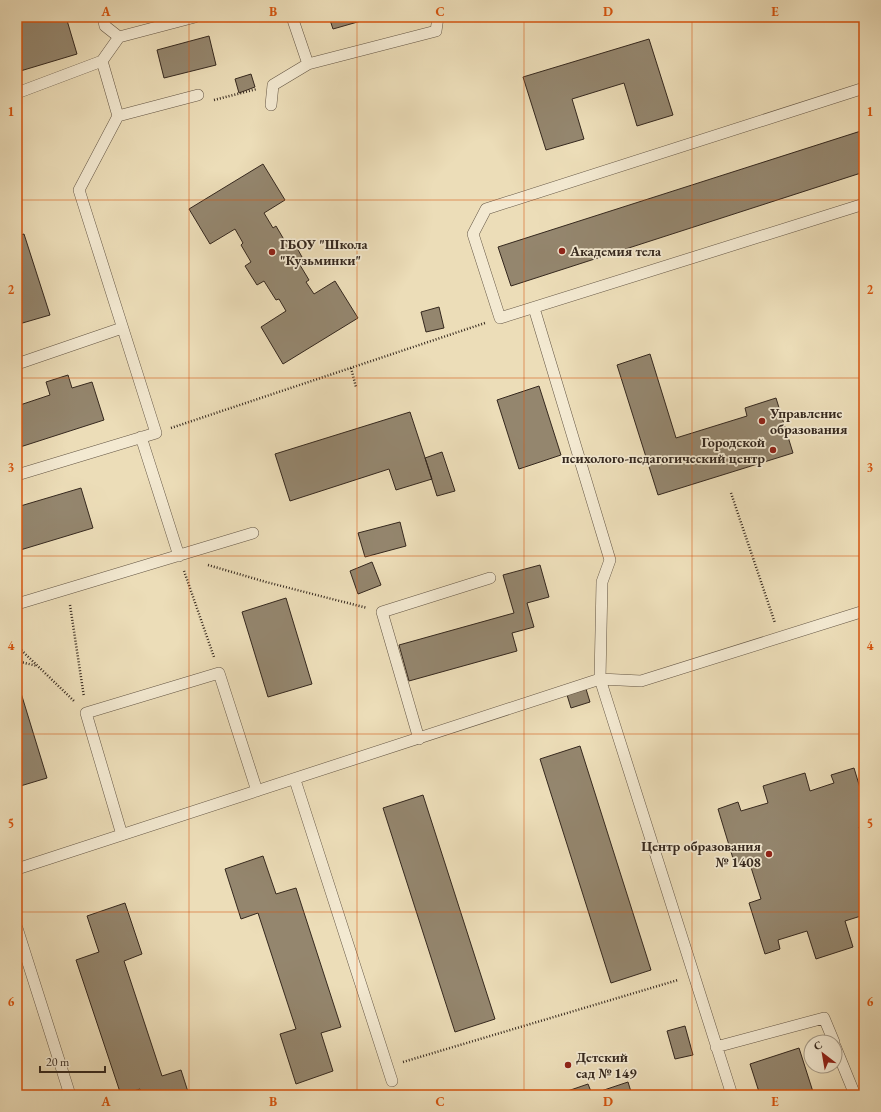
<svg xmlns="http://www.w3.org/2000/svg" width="881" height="1112" viewBox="0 0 881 1112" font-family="'EB Garamond',serif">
<rect width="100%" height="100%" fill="#ecddb8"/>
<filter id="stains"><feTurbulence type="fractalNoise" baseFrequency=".005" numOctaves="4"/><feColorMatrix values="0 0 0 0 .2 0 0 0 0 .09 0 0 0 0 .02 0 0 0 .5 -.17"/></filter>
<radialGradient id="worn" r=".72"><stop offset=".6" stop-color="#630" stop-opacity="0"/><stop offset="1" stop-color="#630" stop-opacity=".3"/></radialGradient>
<!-- building -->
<path fill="#94866e" stroke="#35281e" d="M17,17H66L77,54L17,72Z
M329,17H375L333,29Z
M209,36L216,65L164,78L157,50Z
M649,39L673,115L637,126L624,83L572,99L584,139L546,150L523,77Z
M251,74L255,87L239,93L235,79Z
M864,130V172L511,286L498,247Z
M263,164L285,200L264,213L273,228L276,226L286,243L292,239L302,257L297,260L309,280L306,282L314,294L335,281L358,318L283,364L261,327L286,311L279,299L276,300L264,281L257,285L245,266L251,262L241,245L243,243L235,229L210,244L189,209Z
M24,234L50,315L19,324L17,317V236Z
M439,307L444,328L426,332L421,312Z
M650,354L676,438L747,416L745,408L776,398L793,453L658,495L617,365Z
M68,375L72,388L92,382L104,420L17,448V406L50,395L46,382Z
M539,386L561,455L519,469L497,400Z
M410,412L432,479L396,490L389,469L290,501L275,454Z
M442,452L455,491L437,496L425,458Z
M81,488L93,528L17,551V507Z
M400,522L406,546L365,557L358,533Z
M372,562L381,585L358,594L350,571Z
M540,565L549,597L527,603L534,627L512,633L517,651L409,681L399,645L514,613L503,575Z
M286,598L312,684L268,697L242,612Z
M586,689L590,702L571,708L567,695Z
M21,693L47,778L17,787V694Z
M580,746L651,970L611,983L540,759Z
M854,768L864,801V825L859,827L864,844V915L845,921L853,947L816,959L807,931L778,940L780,949L765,954L749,903L761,899L749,861L735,865L718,809L738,802L741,811L768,803L763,786L805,773L810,791L834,783L831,775Z
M423,795L495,1019L455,1032L383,808Z
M263,856L276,894L296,888L341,1027L321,1033L333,1071L296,1084L280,1034L296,1029L258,913L241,919L225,869Z
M125,903L142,954L124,961L162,1076L181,1070L189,1095H142L140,1089L121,1095L76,960L99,952L87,916Z
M685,1026L693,1055L675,1059L667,1031Z
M799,1048L814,1095H760L750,1064Z
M628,1082L632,1095H556L588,1084L592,1094Z"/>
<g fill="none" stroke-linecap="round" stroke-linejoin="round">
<defs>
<path id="lane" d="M103,17L105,26L119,37L195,17
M292,17L308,64
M102,61L119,37
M864,88L486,209L473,234L500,318L864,204
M17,93L102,61L118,116L79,190L156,433L17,475
M271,105L273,85L308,64L436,31L438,17
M118,116L198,95
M534,308L610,560L602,582L600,679L732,1095
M17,364L122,328
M141,437L179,556
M17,604L253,533
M419,739L382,612L490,578
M295,780L392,1081
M122,835L86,713L219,673L257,791
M17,869L600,679L641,681L864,611
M17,928L70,1095
M835,1046L855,1095
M716,1047L824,1018L834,1042"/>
</defs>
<!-- lane casing -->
<use href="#lane" stroke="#635544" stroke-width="12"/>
<!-- path -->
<path stroke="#35281e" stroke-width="2.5" stroke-dasharray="1 2" stroke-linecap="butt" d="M214,100L257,89
M351,368L356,387
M171,428L485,323
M731,493L775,623
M208,565L266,582L367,608
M184,571L214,657
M70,605L84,697
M17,646L75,702
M17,661L37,666
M403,1062L678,980"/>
<!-- lane -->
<use href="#lane" stroke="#f3e9d1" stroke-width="11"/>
</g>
<!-- grid -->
<path fill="none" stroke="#d6540e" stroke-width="1" stroke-opacity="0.55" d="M189,17V1095M357,17V1095M524,17V1095M692,17V1095M17,200H864M17,378H864M17,556H864M17,734H864M17,912H864"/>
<!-- markers -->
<g fill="#8f2418" stroke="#f3e9d1" stroke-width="1.5">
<circle cx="562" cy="251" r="4"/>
<circle cx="272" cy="252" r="4"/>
<circle cx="762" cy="421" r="4"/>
<circle cx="773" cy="450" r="4"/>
<circle cx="769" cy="854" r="4"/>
<circle cx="568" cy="1065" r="4"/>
</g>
<g text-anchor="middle" stroke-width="3.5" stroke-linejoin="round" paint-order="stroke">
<!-- poi labels -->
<g font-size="14" font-weight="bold" fill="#35281e" stroke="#f3e9d1" text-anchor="start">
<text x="280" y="249">ГБОУ "Школа<tspan x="280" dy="16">"Кузьминки"</tspan></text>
<text x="570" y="256">Академия тела</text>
<text x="770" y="418">Управление<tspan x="770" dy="16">образования</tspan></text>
<text x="765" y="447" text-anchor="end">Городской<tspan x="765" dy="16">психолого-педагогический центр</tspan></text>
<text x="761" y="851" text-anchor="end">Центр образования<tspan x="761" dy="16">№ 1408</tspan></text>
<text x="576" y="1062">Детский<tspan x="576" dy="16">сад № 149</tspan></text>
</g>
</g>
<!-- margin -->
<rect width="881" height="1112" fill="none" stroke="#ecddb8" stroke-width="44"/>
<!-- north arrow -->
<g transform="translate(823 1054) rotate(329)"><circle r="19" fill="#f3e9d1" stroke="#a79c89"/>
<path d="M0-3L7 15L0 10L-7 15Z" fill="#8f2418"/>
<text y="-6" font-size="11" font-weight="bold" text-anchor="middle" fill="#35281e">С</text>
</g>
<!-- scale -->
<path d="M40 1066v6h65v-6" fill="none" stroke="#35281e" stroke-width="2"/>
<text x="46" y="1066" font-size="12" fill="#35281e" stroke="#f3e9d1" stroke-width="3" paint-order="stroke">20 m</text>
<rect x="22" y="22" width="837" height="1068" fill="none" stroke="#d6540e" stroke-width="1.5"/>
<g font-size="13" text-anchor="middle" font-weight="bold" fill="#d6540e">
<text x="106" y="16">A</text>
<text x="273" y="16">B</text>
<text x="440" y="16">C</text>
<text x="608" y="16">D</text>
<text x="775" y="16">E</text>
<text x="11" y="116">1</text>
<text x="870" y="116">1</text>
<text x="11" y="294">2</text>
<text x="870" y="294">2</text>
<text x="11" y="472">3</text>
<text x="870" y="472">3</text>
<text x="11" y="650">4</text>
<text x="870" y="650">4</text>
<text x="11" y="828">5</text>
<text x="870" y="828">5</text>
<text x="11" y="1006">6</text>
<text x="870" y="1006">6</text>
<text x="106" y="1106">A</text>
<text x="273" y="1106">B</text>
<text x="440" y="1106">C</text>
<text x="608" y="1106">D</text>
<text x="775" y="1106">E</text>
</g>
<rect width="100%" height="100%" filter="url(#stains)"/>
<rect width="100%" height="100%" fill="url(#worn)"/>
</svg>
